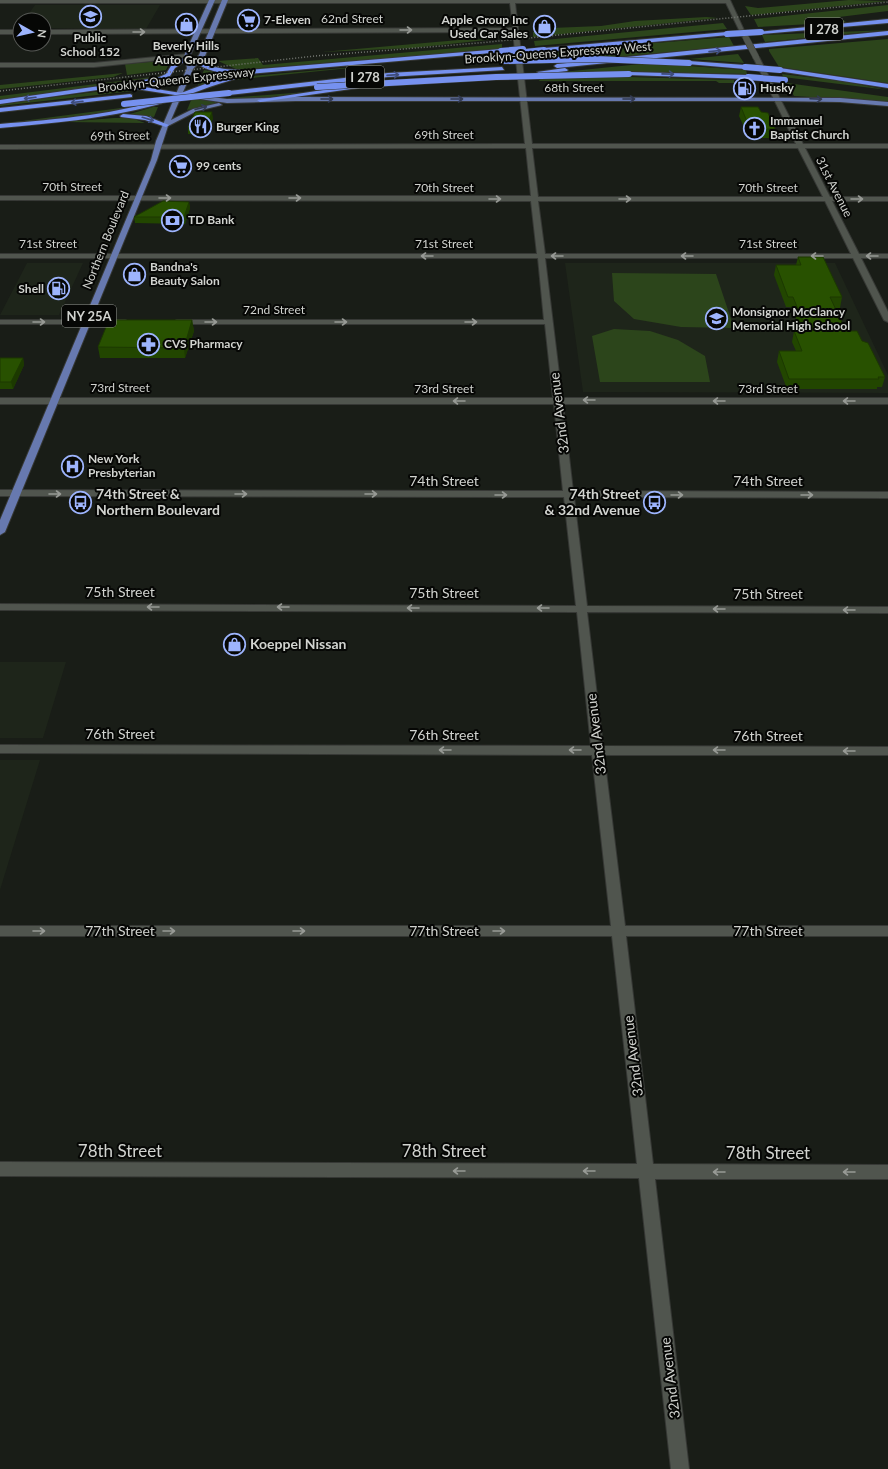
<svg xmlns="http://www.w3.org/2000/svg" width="888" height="1469" viewBox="0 0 888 1469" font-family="Lato,sans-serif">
<rect width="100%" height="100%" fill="#191d17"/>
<!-- built -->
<path fill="#1e251a" d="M35,5H160L146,29L44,28V20H24Z
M27,263H83L59,315H0Z
M565,263H835L888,375V393L583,392Z
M0,662H66L43,738H0Z
M0,760H40L0,890Z"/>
<!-- green -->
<path fill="#2c451b" d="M849,0L888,1L751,15L745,6L758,8Z
M888,5V11L839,17L846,22L758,27L754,19Z
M706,17L718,18L533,37V32L551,28L601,26L635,21Z
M723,23L727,29L535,46L534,41Z
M888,30L765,42L762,35Z
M729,37L734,46L539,64L535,55L606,47Z
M496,39L412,48L322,52L459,40Z
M888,39V83L779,67L769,51V49Z
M502,44V49L247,69H236L218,61L258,58L263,65Z
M738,54L744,63L690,59L689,66L746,70L747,74L628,72L630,77L734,80V83H719L716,81H539L543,74Z
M149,62H170L166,70L127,75L125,64Z
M389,64L233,80H232L251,76Z
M204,70L232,75L234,76L198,85Z
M123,73L113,77L0,89V85Z
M782,74L841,81L888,90L783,77Z
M160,76L156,79L0,100V96Z
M787,83L888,97V102L794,96Z
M118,89L132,91L0,106V104Z
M319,91L257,99L227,98Z
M192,98L216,102V104L187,110Z
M136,106C93,120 45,120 0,124Z
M153,107H158L154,117L130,114Z
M114,118H138L137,120L145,123L64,122Z
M612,273L716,274L734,328L681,327L634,319L614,301Z
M614,329L650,331L678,340L705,356L710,382H600L592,336Z"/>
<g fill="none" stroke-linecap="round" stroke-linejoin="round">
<defs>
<path id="minor" d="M0,0H730L748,39L743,38L726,3H515L532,144H796L753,57L756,55L759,57L803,144H888V148H805L830,197H888V201H832L859,254H888V258H861L888,312V322L884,320L853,258H545L562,398H888V404H563L573,491L888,492V498L574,497L587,606L888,607V613L587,612L603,746L888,747V755H604L625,926H888V936H626L653,1164L888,1165V1179H655L689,1469H671L639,1178L0,1176V1162L637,1164L612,936H0V926H611L592,755L0,753V745L591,746L577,612L0,610V604L576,606L564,497L0,496V490L563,491L554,404H0V398H553L545,324H177L173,322L177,320H544L538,258H0V254H537L531,201L0,200V196H531L526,148L0,149V145L525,144L513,32L44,34V30L513,28L510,3H0ZM532,148H798L823,197H538ZM538,201H825L851,254H545Z
M0,30H20V34H0Z
M187,54L189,57L94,67H0V63H94Z
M0,320H125L129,322L125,324H0Z"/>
<path id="major" d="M209,0H215L190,56L192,63L199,55L222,0H228L205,56L193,69L171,120L193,109L219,103L222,105L197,111L168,126L157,160L5,532L0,535V520L151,160L156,141L187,68L184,56Z
M188,94L227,99L296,97L840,98L888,102V106L840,102L777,101H296L227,103L186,97V95Z"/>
<path id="highway" d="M888,19V23L761,34L758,32Z
M888,31V35L557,68L554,66L557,64Z
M727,32L729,35L544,52L541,50L544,48Z
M501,49L503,52L249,74C231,74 208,74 194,61L199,60C215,70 231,70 249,70Z
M185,57L190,58L175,68L170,76L160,81L0,104V100L157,78L166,74L171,66Z
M689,61L745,65L748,67L745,69L687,64Z
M502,67L504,70L388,77L229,95L226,93L229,91L388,73Z
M565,68L568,70L567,71L540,74L537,72Z
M780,68L888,84V88L778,71L777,70Z
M629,72L748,75L751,77L748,79L627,75L626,74Z
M241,74L243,75V77C213,84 186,97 156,105C105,119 52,123 0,128V124C58,119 119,115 175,95L136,89L135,88L138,86L181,93L216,80Z
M356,85L359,87L358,88L260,102L257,100Z
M130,94L132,95V97L0,112V108Z
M123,114L146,116L169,125L166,127L145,120L121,117L120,116Z"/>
</defs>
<!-- minor casing -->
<use href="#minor" stroke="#363835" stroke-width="2"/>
<!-- major casing -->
<use href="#major" stroke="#363835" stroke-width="2"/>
<!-- highway casing -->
<use href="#highway" stroke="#363835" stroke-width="2"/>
<!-- minor -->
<use href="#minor" fill="#50554e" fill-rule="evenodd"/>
<!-- major -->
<use href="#major" fill="#6779af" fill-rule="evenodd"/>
<!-- highway -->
<use href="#highway" fill="#7691ef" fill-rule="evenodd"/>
<!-- rail -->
<path stroke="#767974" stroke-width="1.5" stroke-dasharray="1 2" stroke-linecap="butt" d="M0,91L315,56L479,43L888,2"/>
<defs>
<path id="minor-bridge" d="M746,38L756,57"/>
<path id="highway-bridge" d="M727,34L761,32
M501,51L523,49
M516,53L544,50
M503,61L595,59L689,63
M745,67L780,70
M748,77L785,80
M317,87L496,77L629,74
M124,104L229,93"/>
</defs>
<!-- minor-bridge casing -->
<use href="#minor-bridge" stroke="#363835" stroke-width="7" stroke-linecap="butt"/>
<!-- highway-bridge casing -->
<use href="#highway-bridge" stroke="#363835" stroke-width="7" stroke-linecap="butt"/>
<!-- minor-bridge -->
<use href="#minor-bridge" stroke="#50554e" stroke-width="6"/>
<!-- highway-bridge -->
<use href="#highway-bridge" stroke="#7691ef" stroke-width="6"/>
</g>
<!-- wall -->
<path fill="#224600" d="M741,107L761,112L775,129L773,138H749L739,116Z
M213,118L207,135L188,134V128Z
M189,202L190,208L185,224L135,223L134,217Z
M798,257L842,297L840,308H835L846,331L862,341L885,377L882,387H877V389H787L777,362L779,351H796L792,342L794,331H801L791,307H786L774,275L776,265H796Z
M192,320L194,331L185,358H100L98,347Z
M0,358H23L24,365L13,389H0Z"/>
<!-- shaded-wall -->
<path fill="#1c3900" d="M212,112L213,118L207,135L206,129Z
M189,202L190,208L185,224L184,217Z
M192,320L194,331L185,358L184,348Z
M23,358L24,365L13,389L11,382Z"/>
<!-- building -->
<path fill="#285100" stroke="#1c3900" d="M741,107H758L761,112L768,113L775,129H750Z
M195,112H212L206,129L188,128Z
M163,201L189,202L184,217H134Z
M798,257H823L842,297H830L846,331H857L862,341L868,343L885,377H878L879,379H789L779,351H802L794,331H807L793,297H788L776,265H801Z
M109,320H192L184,348L98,347Z
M0,358H23L11,382H0Z"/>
<!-- one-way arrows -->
<defs><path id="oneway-shaft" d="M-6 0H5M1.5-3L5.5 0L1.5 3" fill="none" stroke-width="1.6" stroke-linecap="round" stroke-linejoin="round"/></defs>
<g stroke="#979a95">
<use href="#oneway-shaft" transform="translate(406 30)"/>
<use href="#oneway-shaft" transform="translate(139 32)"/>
<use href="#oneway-shaft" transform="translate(165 198)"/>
<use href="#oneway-shaft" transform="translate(295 198)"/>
<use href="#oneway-shaft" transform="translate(495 199)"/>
<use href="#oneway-shaft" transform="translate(625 199)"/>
<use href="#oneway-shaft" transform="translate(857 199)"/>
<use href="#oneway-shaft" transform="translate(427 256) rotate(-180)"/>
<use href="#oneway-shaft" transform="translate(557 256) rotate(-180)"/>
<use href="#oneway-shaft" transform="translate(687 256) rotate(-180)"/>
<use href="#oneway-shaft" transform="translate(817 256) rotate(180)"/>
<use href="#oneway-shaft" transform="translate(872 256) rotate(180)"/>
<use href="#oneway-shaft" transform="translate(39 322)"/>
<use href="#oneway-shaft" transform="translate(211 322)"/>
<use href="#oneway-shaft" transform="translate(341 322)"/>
<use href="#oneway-shaft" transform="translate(471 322)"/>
<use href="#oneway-shaft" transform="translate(589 400) rotate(-180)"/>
<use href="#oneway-shaft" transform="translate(459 401) rotate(-180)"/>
<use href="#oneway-shaft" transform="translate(719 401) rotate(-180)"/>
<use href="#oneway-shaft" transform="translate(849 401) rotate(-180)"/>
<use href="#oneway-shaft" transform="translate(55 494)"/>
<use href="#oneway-shaft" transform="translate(241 494)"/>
<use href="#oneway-shaft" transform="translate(371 494)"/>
<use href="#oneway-shaft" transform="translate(501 495)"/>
<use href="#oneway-shaft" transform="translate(677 495)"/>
<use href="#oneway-shaft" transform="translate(807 495)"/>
<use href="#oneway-shaft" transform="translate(153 607) rotate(-180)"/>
<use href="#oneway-shaft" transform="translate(283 607) rotate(-180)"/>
<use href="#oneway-shaft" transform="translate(413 608) rotate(-180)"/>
<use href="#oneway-shaft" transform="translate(543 608) rotate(-180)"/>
<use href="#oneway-shaft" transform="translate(719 609) rotate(-180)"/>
<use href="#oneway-shaft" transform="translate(849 610) rotate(-180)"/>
<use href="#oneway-shaft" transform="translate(445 750) rotate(-180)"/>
<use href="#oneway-shaft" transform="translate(575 750) rotate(-180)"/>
<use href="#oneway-shaft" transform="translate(719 750) rotate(-180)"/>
<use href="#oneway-shaft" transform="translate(849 751) rotate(-180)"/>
<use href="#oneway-shaft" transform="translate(39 931)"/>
<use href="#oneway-shaft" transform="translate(169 931)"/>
<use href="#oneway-shaft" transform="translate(299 931)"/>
<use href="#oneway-shaft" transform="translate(499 931)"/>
<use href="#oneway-shaft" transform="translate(459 1171) rotate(-180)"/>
<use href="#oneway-shaft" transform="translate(589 1171) rotate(-180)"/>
<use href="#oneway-shaft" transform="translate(719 1172) rotate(-180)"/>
<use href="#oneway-shaft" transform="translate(849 1172) rotate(-180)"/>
</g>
<g stroke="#3e4c7a">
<use href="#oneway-shaft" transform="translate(715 51) rotate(-6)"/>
<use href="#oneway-shaft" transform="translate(668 74) rotate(1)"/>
<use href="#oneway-shaft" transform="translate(393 75) rotate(-4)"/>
<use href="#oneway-shaft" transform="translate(30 98) rotate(173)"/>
<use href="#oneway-shaft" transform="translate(77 102) rotate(174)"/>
<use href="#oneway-shaft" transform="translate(148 119) rotate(16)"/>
</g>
<g stroke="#323a51">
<use href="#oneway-shaft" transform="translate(327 99)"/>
<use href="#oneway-shaft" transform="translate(457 99)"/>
<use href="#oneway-shaft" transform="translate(629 99)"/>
<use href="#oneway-shaft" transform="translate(816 99) rotate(2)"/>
<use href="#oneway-shaft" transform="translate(201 108) rotate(-14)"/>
</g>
<!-- icons -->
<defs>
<symbol id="school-ring" viewBox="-11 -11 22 22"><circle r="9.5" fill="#060705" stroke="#9db4fd" stroke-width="1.5"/><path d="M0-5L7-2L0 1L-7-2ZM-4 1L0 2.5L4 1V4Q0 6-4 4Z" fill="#9db4fd"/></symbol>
<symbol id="supermarket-ring" viewBox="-11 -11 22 22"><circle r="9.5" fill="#060705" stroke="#9db4fd" stroke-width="1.5"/><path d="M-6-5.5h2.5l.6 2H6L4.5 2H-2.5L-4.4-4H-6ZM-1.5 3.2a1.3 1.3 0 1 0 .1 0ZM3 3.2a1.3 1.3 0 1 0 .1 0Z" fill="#9db4fd"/></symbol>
<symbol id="shop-ring" viewBox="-11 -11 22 22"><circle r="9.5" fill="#060705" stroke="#9db4fd" stroke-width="1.5"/><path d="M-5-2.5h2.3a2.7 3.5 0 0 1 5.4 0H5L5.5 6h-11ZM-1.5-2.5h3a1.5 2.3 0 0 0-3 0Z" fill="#9db4fd"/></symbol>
<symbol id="fuel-ring" viewBox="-11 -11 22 22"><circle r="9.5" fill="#060705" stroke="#9db4fd" stroke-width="1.5"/><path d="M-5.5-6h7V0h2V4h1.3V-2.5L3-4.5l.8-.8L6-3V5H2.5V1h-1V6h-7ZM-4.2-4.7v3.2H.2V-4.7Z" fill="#9db4fd"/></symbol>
<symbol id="restaurant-ring" viewBox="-11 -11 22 22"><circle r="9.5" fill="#060705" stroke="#9db4fd" stroke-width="1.5"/><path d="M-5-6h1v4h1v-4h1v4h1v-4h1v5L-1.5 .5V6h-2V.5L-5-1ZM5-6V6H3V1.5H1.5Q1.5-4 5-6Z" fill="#9db4fd"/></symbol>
<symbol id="church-ring" viewBox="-11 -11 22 22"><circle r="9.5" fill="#060705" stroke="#9db4fd" stroke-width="1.5"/><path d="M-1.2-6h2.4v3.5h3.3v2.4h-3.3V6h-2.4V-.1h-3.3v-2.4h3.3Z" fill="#9db4fd"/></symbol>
<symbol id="bank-ring" viewBox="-11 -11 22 22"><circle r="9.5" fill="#060705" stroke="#9db4fd" stroke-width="1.5"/><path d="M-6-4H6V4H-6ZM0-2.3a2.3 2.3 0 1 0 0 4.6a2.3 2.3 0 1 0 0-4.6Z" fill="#9db4fd"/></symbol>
<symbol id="pharmacy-ring" viewBox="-11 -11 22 22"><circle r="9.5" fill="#060705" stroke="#9db4fd" stroke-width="1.5"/><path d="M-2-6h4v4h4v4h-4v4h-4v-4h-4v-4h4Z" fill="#9db4fd"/></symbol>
<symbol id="hospital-ring" viewBox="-11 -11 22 22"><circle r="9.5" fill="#060705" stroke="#9db4fd" stroke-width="1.5"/><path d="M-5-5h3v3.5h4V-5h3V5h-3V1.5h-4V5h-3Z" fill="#9db4fd"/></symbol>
<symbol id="bus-ring" viewBox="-11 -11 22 22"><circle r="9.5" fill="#060705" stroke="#9db4fd" stroke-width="1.5"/><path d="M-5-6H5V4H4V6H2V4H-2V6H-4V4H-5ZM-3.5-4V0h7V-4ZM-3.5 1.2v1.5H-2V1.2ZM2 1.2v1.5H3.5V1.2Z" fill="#9db4fd"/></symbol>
</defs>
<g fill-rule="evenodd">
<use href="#school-ring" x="78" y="4" width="25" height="25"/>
<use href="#supermarket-ring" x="236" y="8" width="25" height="25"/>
<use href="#shop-ring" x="174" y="12" width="25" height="25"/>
<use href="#shop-ring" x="532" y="14" width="25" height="25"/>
<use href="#fuel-ring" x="732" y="76" width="25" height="25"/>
<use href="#restaurant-ring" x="188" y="114" width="25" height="25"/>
<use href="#church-ring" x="742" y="116" width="25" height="25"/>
<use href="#supermarket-ring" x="168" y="154" width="25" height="25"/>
<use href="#bank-ring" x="160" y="208" width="25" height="25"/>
<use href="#shop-ring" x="122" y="262" width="25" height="25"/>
<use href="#fuel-ring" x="46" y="276" width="25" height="25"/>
<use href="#school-ring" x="704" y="306" width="25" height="25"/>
<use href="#pharmacy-ring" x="136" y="332" width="25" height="25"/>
<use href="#hospital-ring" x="60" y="454" width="25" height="25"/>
<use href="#bus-ring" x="68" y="490" width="25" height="25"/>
<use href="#bus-ring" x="642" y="490" width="25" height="25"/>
<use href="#shop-ring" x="222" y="632" width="25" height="25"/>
</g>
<g text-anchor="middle" stroke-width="4" stroke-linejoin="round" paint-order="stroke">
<!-- far-street labels -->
<g font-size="12" fill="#d1d3cf" stroke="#060705">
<text x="352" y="23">62nd Street</text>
<text transform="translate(558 53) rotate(-4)" y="4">Brooklyn-Queens Expressway West</text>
<text transform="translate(176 80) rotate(-6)" y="4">Brooklyn-Queens Expressway</text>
<text x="574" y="92">68th Street</text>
<text x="444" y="139">69th Street</text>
<text transform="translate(120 136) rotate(-1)" y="4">69th Street</text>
<text x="72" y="191">70th Street</text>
<text transform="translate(834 187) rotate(63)" y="4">31st Avenue</text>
<text x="444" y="192">70th Street</text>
<text x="768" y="192">70th Street</text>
<text transform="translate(106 240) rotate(-68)" y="4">Northern Boulevard</text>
<text x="48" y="248">71st Street</text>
<text x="444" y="248">71st Street</text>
<text x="768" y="248">71st Street</text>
<text x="274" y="314">72nd Street</text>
<text x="120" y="392">73rd Street</text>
<text x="444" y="393">73rd Street</text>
<text x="768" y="393">73rd Street</text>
</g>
<!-- far-poi labels -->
<g font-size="12" font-weight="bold" fill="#d1d3cf" stroke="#060705" text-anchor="start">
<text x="264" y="24">7-Eleven</text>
<text x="528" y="24" text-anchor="end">Apple Group Inc<tspan x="528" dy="14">Used Car Sales</tspan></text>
<text x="90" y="42" text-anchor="middle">Public<tspan x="90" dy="14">School 152</tspan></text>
<text x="186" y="50" text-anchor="middle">Beverly Hills<tspan x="186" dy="14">Auto Group</tspan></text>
<text x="760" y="92">Husky</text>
<text x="770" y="125">Immanuel<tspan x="770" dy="14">Baptist Church</tspan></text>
<text x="216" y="131">Burger King</text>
<text x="196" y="170">99 cents</text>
<text x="188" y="224">TD Bank</text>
<text x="150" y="271">Bandna's<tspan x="150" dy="14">Beauty Salon</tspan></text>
<text x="44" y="293" text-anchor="end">Shell</text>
<text x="732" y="316">Monsignor McClancy<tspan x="732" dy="14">Memorial High School</tspan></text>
<text x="164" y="348">CVS Pharmacy</text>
<text x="88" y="463">New York<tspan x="88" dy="14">Presbyterian</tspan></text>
</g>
<!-- shield labels -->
<g fill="#060705" stroke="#949692" stroke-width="1">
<rect x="805" y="18" width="38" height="22" rx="3"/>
<rect x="346" y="66" width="38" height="22" rx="3"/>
<rect x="62" y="305" width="54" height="22" rx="3"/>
</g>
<g font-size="13" font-weight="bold" fill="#d1d3cf">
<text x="824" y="34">I 278</text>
<text x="365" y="82">I 278</text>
<text x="89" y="321">NY 25A</text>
</g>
<!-- street labels -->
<g font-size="14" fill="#d1d3cf" stroke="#060705">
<text transform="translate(559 413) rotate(-97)" y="5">32nd Avenue</text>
<text x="444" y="486">74th Street</text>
<text x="768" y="486">74th Street</text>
<text x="120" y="597">75th Street</text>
<text x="444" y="598">75th Street</text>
<text x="768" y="599">75th Street</text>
<text x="120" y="739">76th Street</text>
<text transform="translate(596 734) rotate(-97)" y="5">32nd Avenue</text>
<text x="444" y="740">76th Street</text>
<text x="768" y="741">76th Street</text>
<text x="120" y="936">77th Street</text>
<text x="444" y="936">77th Street</text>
<text x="768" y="936">77th Street</text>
<text transform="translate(633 1056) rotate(-97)" y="5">32nd Avenue</text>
<text transform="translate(670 1378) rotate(-97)" y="5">32nd Avenue</text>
</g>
<!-- poi labels -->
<g font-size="14" font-weight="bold" fill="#d1d3cf" stroke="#060705" text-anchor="start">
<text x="96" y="499">74th Street &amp;<tspan x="96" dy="16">Northern Boulevard</tspan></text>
<text x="640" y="499" text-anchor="end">74th Street<tspan x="640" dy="16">&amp; 32nd Avenue</tspan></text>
<text x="250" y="649">Koeppel Nissan</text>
</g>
<!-- near-street labels -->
<g font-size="17" fill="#d1d3cf" stroke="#060705">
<text x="120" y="1157">78th Street</text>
<text x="444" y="1157">78th Street</text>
<text x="768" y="1159">78th Street</text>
</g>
</g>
<!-- north arrow -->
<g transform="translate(32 32) rotate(98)"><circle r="19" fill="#060705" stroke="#575956"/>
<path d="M0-3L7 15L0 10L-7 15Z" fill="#9db4fd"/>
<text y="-6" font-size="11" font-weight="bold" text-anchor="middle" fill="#d1d3cf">N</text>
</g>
</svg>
